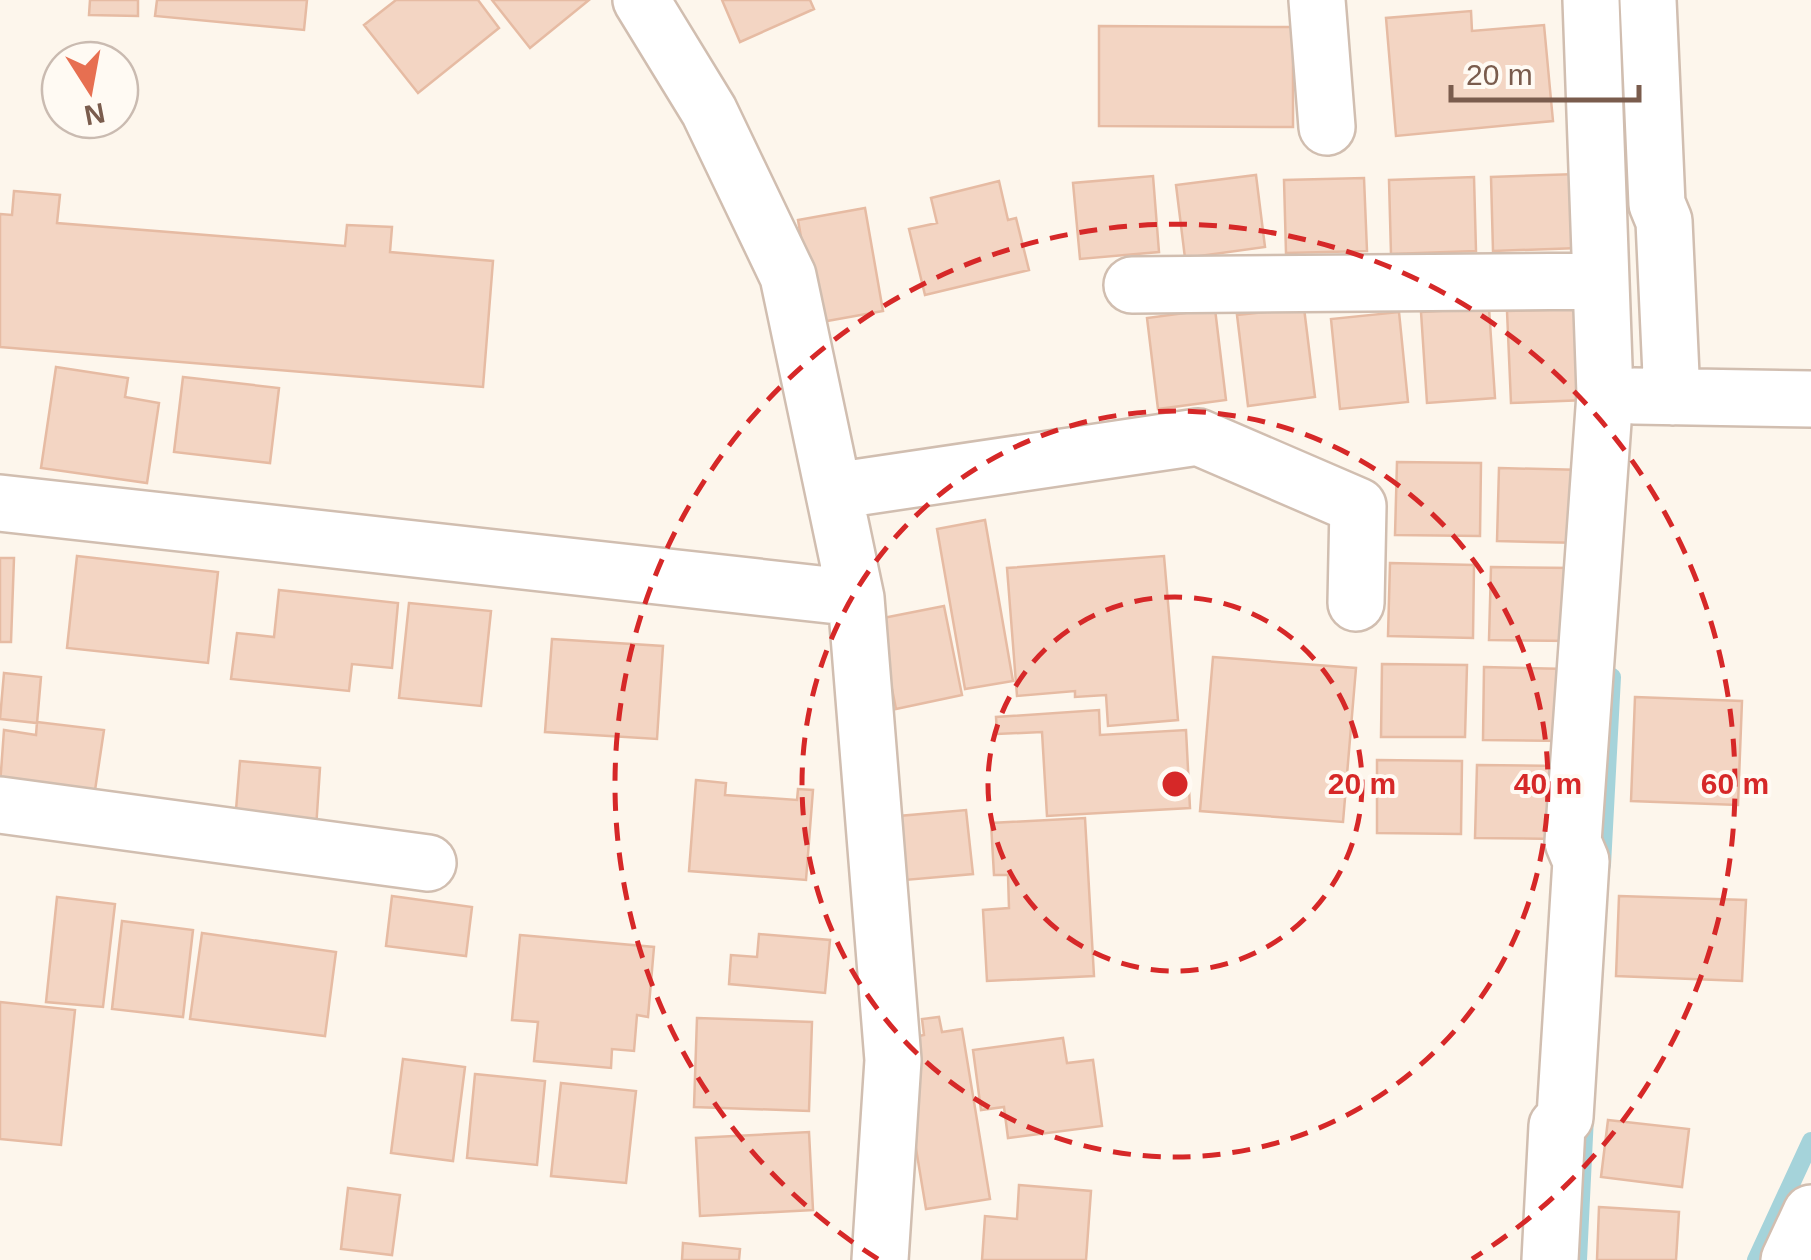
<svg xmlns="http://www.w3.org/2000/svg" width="1811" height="1260" viewBox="0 0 1811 1260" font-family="Arial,sans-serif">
<rect width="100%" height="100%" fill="#fdf6ec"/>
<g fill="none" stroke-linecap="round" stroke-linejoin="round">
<!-- stream -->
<path stroke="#a5d3da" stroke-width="18" d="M1602,865L1612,677
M1578,1260L1585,1116
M1756,1260L1811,1141"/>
</g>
<!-- building -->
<path fill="#f3d5c3" stroke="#e6bba3" stroke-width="2.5" d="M90,0H138V16L89,15Z
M157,0H307L304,30L155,16Z
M396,0H478L499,28L418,93L364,25Z
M492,0H589L530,48Z
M722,0H810L814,9L740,42Z
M1471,11L1472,31L1544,25L1553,121L1396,136L1386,18Z
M1099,26L1293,27V127L1099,126Z
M1577,174L1579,248L1493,251L1491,177Z
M1256,175L1265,247L1185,258L1176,185Z
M1153,176L1159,252L1080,259L1073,183Z
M1474,177L1476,251L1391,254L1389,180Z
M1364,178L1367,251L1286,253L1284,180Z
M999,181L1008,220L1016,218L1029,270L925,295L909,229L937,223L931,198Z
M14,191L60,195L57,223L345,246L347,225L392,227L390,252L493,261L483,387L0,347V214L12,215Z
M865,208L883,311L816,323L798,220Z
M1304,308L1315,397L1248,406L1237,315Z
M1489,308L1495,398L1427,403L1421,312Z
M1215,309L1226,400L1158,409L1147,318Z
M1582,309L1586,400L1511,403L1507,311Z
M1399,312L1408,402L1340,409L1331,319Z
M56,367L128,378L125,397L159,403L147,483L41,468Z
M183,377L279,388L270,463L174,452Z
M1397,462L1481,463L1480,536L1395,535Z
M1499,468L1584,470L1582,543L1497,541Z
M985,520L1013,681L965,689L937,529Z
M77,556L218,572L208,663L67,648Z
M1164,556L1178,720L1108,726L1106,695L1075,697V691L1017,696L1007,568Z
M0,558H14L11,642H0Z
M1390,563L1474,565L1473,638L1388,636Z
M1491,567L1575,568L1573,641L1489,640Z
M279,590L398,603L392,668L352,664L349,691L231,679L237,633L274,637Z
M409,603L491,611L481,706L399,698Z
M944,606L962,695L896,709L878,619Z
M552,639L663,646L657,739L545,732Z
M1213,657L1356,668L1343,822L1200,811Z
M1382,664L1467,665L1465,737H1381Z
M1484,667L1568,669L1566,741L1483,740Z
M4,673L41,677L37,723L0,719Z
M1635,697L1742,701L1738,805L1631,801Z
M1099,710L1100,735L1186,730L1190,808L1047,816L1042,732L997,734L996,717Z
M37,722L104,730L94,797L0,785L4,730L36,735Z
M1377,760L1462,761L1461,834L1377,833Z
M240,761L320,768L316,829L235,822Z
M1477,765L1561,766L1559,839L1475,838Z
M696,780L726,783L725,795L797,800L798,789L813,790L806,880L689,871Z
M966,810L973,874L905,880L899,816Z
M1085,818L1094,976L987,981L983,910L1009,908L1008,875H994L991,823Z
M392,896L472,907L466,956L386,946Z
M1619,896L1746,900L1742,981L1616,976Z
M57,897L115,904L103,1007L46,1002Z
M122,921L193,930L183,1017L112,1009Z
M202,933L336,952L325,1036L190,1019Z
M759,934L830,940L825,993L729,984L731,955L757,957Z
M520,935L654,947L648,1017L637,1015L634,1051L612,1049L611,1068L534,1061L538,1022L512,1020Z
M0,1002L75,1010L61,1145L0,1139Z
M939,1017L942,1032L962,1029L990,1199L926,1209L898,1040L924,1035L922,1019Z
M697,1018L812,1022L809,1111L694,1107Z
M1063,1038L1067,1063L1093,1060L1102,1126L1008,1138L1004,1107L981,1110L973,1050Z
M403,1059L465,1067L453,1161L391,1153Z
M475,1074L545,1081L537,1165L467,1158Z
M561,1083L636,1091L626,1183L551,1176Z
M1608,1120L1689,1129L1682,1187L1601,1177Z
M809,1132L813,1210L700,1216L696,1138Z
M1019,1185L1091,1191L1086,1260H982L985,1216L1017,1219Z
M348,1188L400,1195L392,1255L341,1249Z
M1599,1207L1679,1212L1676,1260H1597Z
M683,1243L740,1249L739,1260H682Z"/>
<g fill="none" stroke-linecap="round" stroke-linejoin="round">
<defs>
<path id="minor" d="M641,0L709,111L788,276L856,598L893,1060L880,1260
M1317,0L1327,127
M1648,0L1657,204L1664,221L1672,397
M1132,285L1600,281
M1634,396L1811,399
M834,491L1198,437L1358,506L1356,603
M0,503L856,598
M0,805L428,863
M1550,1260L1557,1126L1565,1117L1581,861L1573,842L1605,394L1591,0
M1789,1260L1811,1213"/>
</defs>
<!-- minor casing -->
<use href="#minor" stroke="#d1beb0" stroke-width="60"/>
<!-- minor -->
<use href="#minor" stroke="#fff" stroke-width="55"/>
</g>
<!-- distance rings -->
<g fill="none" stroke="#d62828" stroke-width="5" stroke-dasharray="18 12">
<circle cx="1175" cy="784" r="187"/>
<circle cx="1175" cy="784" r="373"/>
<path d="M878 1259A560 560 0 1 1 1472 1259"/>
</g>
<circle cx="1175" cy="784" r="15" fill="#d62828" stroke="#fffaf3" stroke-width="5"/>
<g font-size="30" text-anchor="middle" font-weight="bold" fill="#d62828" stroke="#fffaf3" stroke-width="8" stroke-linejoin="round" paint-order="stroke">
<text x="1362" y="794">20 m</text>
<text x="1548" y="794">40 m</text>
<text x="1735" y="794">60 m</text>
</g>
<!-- north arrow -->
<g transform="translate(90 90) rotate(169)"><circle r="48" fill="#fffaf3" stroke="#cabbb1" stroke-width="2.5"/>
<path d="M0-8L18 38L0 25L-18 38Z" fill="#e76f51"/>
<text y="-15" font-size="28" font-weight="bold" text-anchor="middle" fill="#7a5c4d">N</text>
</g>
<!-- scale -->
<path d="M1451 85v15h188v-15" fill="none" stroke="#7a5c4d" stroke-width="5"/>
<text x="1466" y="85" font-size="30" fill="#7a5c4d" stroke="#fffaf3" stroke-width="8" paint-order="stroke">20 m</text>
</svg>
